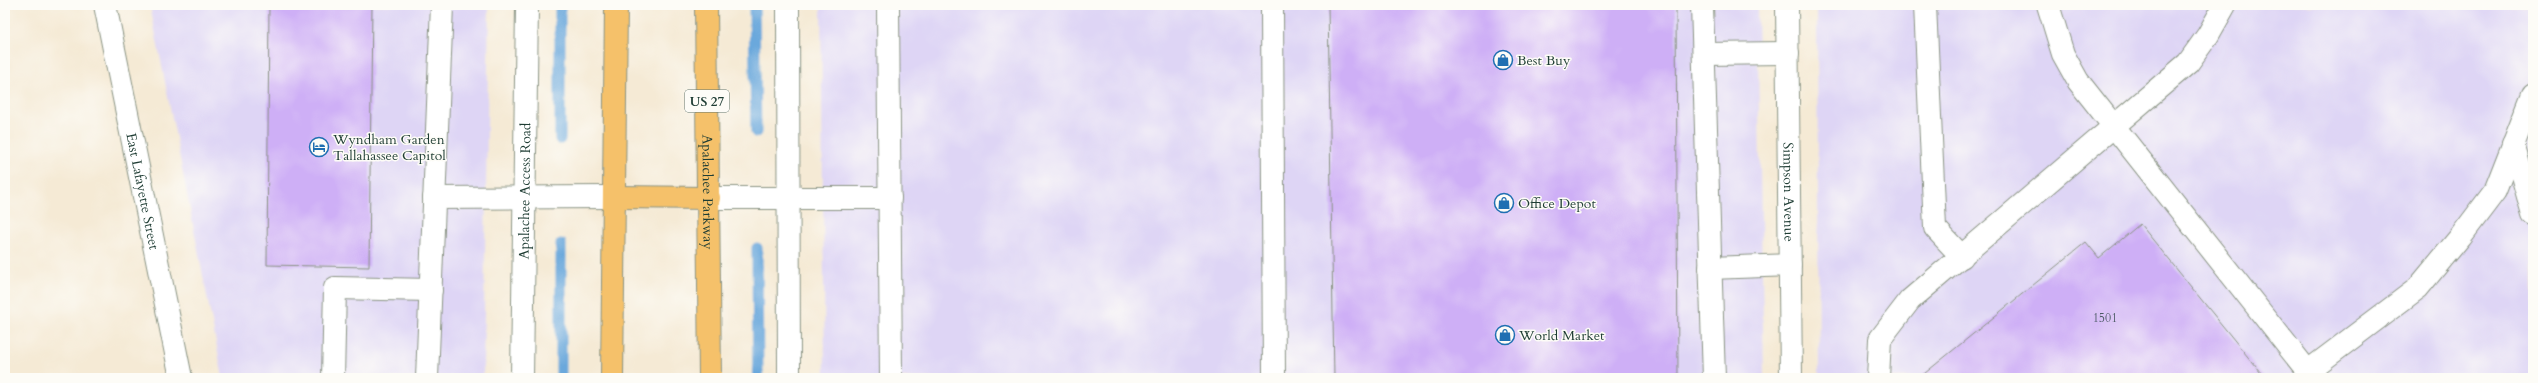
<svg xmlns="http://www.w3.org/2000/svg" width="2538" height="383" viewBox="0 0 2538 383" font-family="Cardo,serif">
<rect width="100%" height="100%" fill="#fdfcf7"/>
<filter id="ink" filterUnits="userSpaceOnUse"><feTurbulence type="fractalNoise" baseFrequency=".025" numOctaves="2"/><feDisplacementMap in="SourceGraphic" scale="8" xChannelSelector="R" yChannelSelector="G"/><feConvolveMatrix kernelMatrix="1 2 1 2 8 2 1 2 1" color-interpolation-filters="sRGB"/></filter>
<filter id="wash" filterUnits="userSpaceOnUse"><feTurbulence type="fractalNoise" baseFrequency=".012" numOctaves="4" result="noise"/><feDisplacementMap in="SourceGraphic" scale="16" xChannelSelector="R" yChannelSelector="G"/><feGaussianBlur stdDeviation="0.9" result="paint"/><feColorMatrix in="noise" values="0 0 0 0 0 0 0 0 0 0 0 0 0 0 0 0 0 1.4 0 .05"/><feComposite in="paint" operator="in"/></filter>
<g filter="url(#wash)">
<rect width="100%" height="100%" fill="#f5ead5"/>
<!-- built -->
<path fill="#ded5f5" d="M150,5H489L483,378H223Z
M821,5H1757L1764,378H825Z
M1817,5H2533V378H1819Z"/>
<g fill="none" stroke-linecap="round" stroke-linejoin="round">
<!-- stream -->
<path stroke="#6aa8dc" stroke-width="11" d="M754,5L756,132
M560,139V5
M561,244V378
M757,248L758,378"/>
</g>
<g id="blocks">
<!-- building -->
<path fill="#ceaff6" d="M269,5H372L369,267L267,265Z
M1328,5H1676L1678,378H1334Z
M2140,224L2265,378H1919L2086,242L2099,258Z"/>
</g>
</g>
<g filter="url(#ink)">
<use href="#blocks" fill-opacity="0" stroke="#8a9484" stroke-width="1"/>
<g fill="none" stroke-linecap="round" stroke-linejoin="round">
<defs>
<g id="minor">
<path id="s1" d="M105,5L181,378"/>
<path d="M788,5L789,378"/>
<path d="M888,5L891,378"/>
<path d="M1272,5L1274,378"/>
<path d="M1702,5L1714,378"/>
<path id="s2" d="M1787,5L1791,378"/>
<path d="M1925,5L1935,228L1962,257"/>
<path d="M2048,5L2063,54L2078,81L2313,378"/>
<path d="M1704,54L1788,53"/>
<path d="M2513,144L2533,214"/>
<path d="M434,198L615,197"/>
<path d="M709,198H890"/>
<path d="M1710,268L1790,265"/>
<path d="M2308,371L2418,288L2461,236L2495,191L2533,94"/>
<path d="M333,378L335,288L431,290"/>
<path d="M427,378L442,5"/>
<path id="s3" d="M522,378L527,5"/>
<path d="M1878,378L1880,339L1910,300L2188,63L2208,35L2225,5"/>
</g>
<g id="major">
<path id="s4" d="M706,5L710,378"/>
<path d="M615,197L709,198"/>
<path d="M612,378L616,5"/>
</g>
</defs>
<!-- minor casing -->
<use href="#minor" stroke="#8a9484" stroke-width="24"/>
<!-- major casing -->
<use href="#major" stroke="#8a9484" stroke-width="24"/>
<!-- minor -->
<use href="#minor" stroke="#fff" stroke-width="22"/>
<!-- major -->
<use href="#major" stroke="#f5c16b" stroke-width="22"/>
</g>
</g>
<!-- icons -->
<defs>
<symbol id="shop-ring" viewBox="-11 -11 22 22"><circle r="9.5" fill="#fdfcf7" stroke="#1f6fb2" stroke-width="1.5"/><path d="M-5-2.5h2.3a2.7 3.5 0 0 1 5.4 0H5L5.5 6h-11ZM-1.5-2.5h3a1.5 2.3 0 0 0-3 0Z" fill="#1f6fb2"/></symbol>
<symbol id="hotel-ring" viewBox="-11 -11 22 22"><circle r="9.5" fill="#fdfcf7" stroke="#1f6fb2" stroke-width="1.5"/><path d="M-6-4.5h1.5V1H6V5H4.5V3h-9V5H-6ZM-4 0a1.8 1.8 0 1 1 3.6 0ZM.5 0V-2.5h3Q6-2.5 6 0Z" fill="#1f6fb2"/></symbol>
</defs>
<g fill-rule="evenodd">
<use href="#shop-ring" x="1492" y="49" width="22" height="22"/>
<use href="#hotel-ring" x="308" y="136" width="22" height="22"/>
<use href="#shop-ring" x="1493" y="192" width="22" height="22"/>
<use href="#shop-ring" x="1494" y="324" width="22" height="22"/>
</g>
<g text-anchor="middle" stroke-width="3" stroke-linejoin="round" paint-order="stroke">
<!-- number labels -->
<g font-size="12" fill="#4b5a64">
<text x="2105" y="322">1501</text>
</g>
<!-- shield labels -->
<rect fill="#fdfcf7" stroke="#62766e" stroke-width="1" x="685" y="90" width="44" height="22" rx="3"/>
<g font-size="13" font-weight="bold" fill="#1f3d34">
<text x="707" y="106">US 27</text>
</g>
<!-- poi labels -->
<g font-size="14" fill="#1f3d34" stroke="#fdfcf7" text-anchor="start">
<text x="1517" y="65">Best Buy</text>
<text x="333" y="144">Wyndham Garden<tspan x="333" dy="16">Tallahassee Capitol</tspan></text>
<text x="1518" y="208">Office Depot</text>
<text x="1519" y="340">World Market</text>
</g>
<!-- street labels -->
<g font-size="14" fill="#1f3d34" stroke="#fdfcf7">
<text dy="5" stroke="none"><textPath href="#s4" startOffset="187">Apalachee Parkway</textPath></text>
<text dy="5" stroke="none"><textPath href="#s1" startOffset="190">East Lafayette Street</textPath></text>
<text dy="5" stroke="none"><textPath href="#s3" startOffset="187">Apalachee Access Road</textPath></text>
<text dy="5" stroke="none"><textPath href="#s2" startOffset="187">Simpson Avenue</textPath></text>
</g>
</g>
<!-- margin -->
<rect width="2538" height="383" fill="none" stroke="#fdfcf7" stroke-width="20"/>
</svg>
